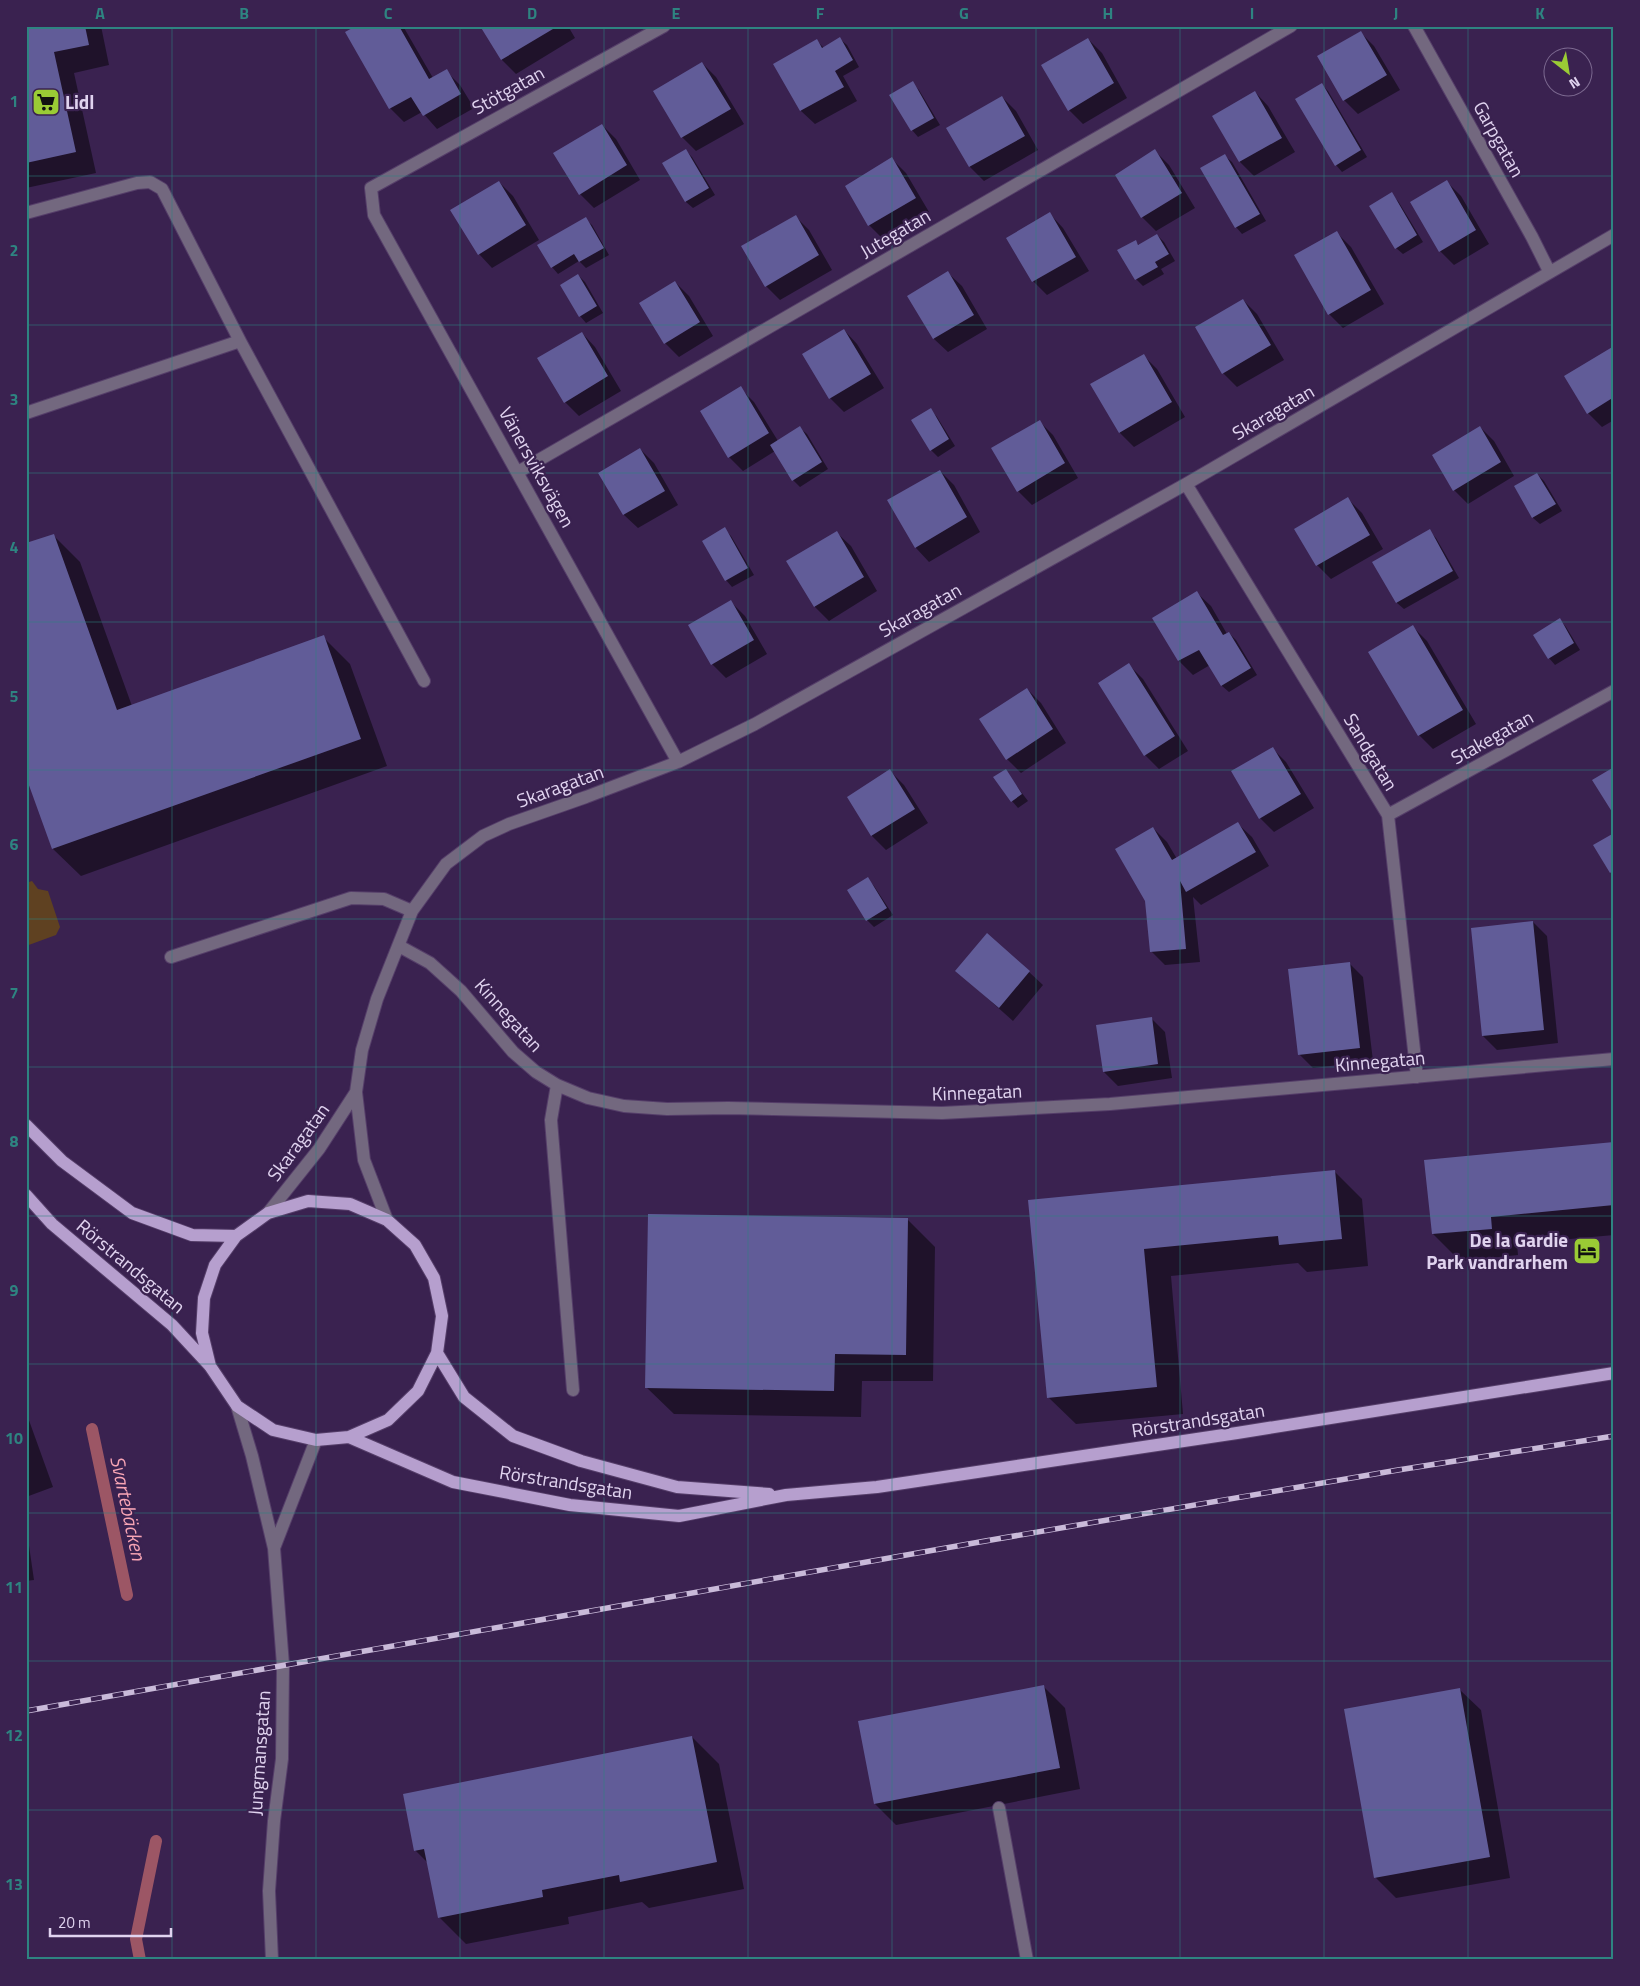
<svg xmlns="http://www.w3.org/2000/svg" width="1640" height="1986" viewBox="0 0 1640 1986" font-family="'Titillium Web',sans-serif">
<rect width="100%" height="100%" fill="#3a2250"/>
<!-- green -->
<path fill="#5f4121" d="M32,881L38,889L48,891L60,927L56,935L26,946V883Z"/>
<!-- shadow -->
<path fill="#0007" d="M26,26H101L109,65L74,73L96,173L26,188Z
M359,26H403L433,78L446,71L460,85L474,108L437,129L422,112L404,122L390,108L347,33Z
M481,26H568L575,38L516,74L502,60Z
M1360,32L1374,46L1400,90L1358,114L1344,100L1319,57Z
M840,39L847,45L859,67L843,76L857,101L815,124L801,111L816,40L824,48Z
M1088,39L1102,53L1127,98L1083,124L1069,110Z
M702,63L716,77L744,124L696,151L682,137L655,92Z
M912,83L919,90L940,125L918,137L912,130Z
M1321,84L1328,91L1367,157L1342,172L1336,165Z
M1255,92L1268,106L1295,152L1254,176L1240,162L1213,116Z
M1002,97L1016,111L1038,150L984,181L970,167L948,128Z
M602,125L616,139L640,180L594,208L580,194Z
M686,151L692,157L715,195L693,208L686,202L664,164Z
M1155,151L1169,165L1195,208L1156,231L1142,217Z
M1225,156L1232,162L1266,221L1242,234L1236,227Z
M892,159L906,173L929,212L883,239L869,225Z
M499,182L513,196L539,240L492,268L479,254Z
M1447,182L1461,196L1489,244L1454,265L1440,251Z
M1391,194L1398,201L1423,242L1403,254L1396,248Z
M1050,214L1063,228L1089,271L1047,295L1033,281Z
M795,216L809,230L832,270L780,300L766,286Z
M585,219L592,225L609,255L586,268L579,261L558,274L552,267Z
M1337,233L1351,247L1384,304L1343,328L1329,314Z
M1157,235L1164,242L1175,261L1161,269L1164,274L1143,286L1136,279L1135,241L1140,246Z
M948,273L962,286L987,329L948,352L934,339Z
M578,275L585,282L603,313L586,323L580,316Z
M675,282L689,296L713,336L679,357L665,343Z
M1243,300L1257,314L1284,360L1237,387L1223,373Z
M844,330L857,344L884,388L844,412L830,398L804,354Z
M582,333L595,347L621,391L579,416L565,402Z
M1614,348V420L1602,427L1588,413Z
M1143,355L1157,369L1185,417L1134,447L1120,433L1092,385Z
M740,388L754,402L778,441L800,428L807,434L828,469L800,487L793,480L775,451L743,471L729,457Z
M931,410L937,417L955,446L938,457L931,450Z
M1039,421L1053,435L1078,478L1032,505L1018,491Z
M1480,427L1494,441L1514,476L1468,504L1454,490Z
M640,449L654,463L678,505L638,528L624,515Z
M940,471L954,485L980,532L929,562L916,548Z
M1537,474L1544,481L1562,511L1540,524L1533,518L1515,487Z
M1348,499L1362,513L1383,549L1331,579L1317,565Z
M724,529L731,536L754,575L732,587L726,580Z
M1429,531L1436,538L1459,578L1404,609L1397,603L1374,563Z
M837,533L851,546L877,591L829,621L815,607L788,561Z
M53,535L80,562L132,706L323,637L350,664L387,766L81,876L53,849L26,773Z
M1197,593L1211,606L1227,634L1229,633L1236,640L1257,675L1229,692L1222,686L1210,665L1193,675L1179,661L1154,618Z
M731,602L745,616L767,654L726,678L712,664Z
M1560,620L1566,627L1580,650L1555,665L1549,658Z
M1413,627L1427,641L1476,724L1433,749L1419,735Z
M1129,665L1143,679L1188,751L1159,769L1145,755Z
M1027,689L1041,703L1066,743L1021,773L1007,759Z
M1272,748L1286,762L1314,808L1274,832L1260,818Z
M890,771L904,785L928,823L886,850L872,836L848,797Z
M1005,771L1028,801L1018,808L1012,801Z
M1238,824L1252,837L1269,866L1201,905L1193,897L1200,962L1165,965L1151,951L1153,828L1167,842L1177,859Z
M867,879L874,886L893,915L874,927L867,920Z
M1533,922L1547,936L1558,1043L1497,1050L1483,1036Z
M1349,963L1363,977L1373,1061L1313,1068L1299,1054Z
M957,971L1029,972L1043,985L1013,1021Z
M1151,1018L1165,1032L1172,1078L1118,1086L1104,1072Z
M1614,1143V1235L1517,1244L1518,1255L1460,1261L1433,1234Z
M1335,1172L1362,1199L1368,1266L1307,1272L1298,1263L1171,1276L1183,1414L1076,1424L1048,1397L1030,1201Z
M908,1220L935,1247L933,1381H862L861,1417L674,1414L646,1387Z
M26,1412L53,1487L26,1497Z
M26,1525L34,1580L26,1581Z
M1044,1687L1065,1708L1080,1789L896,1825L875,1804L859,1722Z
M1460,1690L1481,1710L1510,1878L1396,1898L1375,1877Z
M692,1737L719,1764L744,1889L649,1908L642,1902L568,1917L569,1924L466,1944L439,1917L429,1864L415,1850Z"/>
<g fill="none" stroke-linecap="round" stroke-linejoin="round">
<!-- stream -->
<path stroke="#9c5665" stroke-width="12" d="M92,1429L127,1595
M140,1960L136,1939L156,1841"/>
</g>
<!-- building -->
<path fill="#615c98" d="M26,26H85L89,45L54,52L76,152L26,163Z
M356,26H399L429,79L447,69L461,94L423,116L411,97L389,109L345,32Z
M480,26H558L501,60Z
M1361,31L1387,75L1343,101L1317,56Z
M840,37L853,60L835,71L844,87L800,111L773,64L817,39L822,48Z
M1088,38L1114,83L1068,111L1041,65Z
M702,62L731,109L681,138L653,91Z
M913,81L934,118L911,131L889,95Z
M1322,83L1361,150L1335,166L1295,99Z
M1255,91L1282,138L1239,162L1212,116Z
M1002,96L1025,136L969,167L946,128Z
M602,124L627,165L579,195L553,153Z
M686,149L709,188L685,202L662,163Z
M1155,149L1182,193L1141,218L1115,175Z
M1225,154L1260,214L1235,228L1200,168Z
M892,157L916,198L868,226L845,186Z
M1447,180L1476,230L1439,252L1410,202Z
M499,181L526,225L478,255L450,210Z
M1392,192L1417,235L1395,249L1369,206Z
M1050,212L1076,257L1032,282L1006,238Z
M796,215L819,255L765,287L741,246Z
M586,217L604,248L579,262L574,254L551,268L537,245Z
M1337,231L1371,290L1328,315L1294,255Z
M1157,234L1169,254L1155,262L1158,267L1135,280L1117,250L1136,240L1138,245Z
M948,271L974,315L933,339L907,296Z
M578,274L597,306L579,317L560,285Z
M675,281L700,322L664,344L639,303Z
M1243,299L1271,345L1222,374L1195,327Z
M844,329L871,374L829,399L802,354Z
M582,332L608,376L564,403L537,358Z
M1614,346V397L1587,414L1564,376Z
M1144,354L1172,402L1119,433L1090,384Z
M741,386L769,433L728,458L700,411Z
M931,408L949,439L930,451L911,420Z
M1040,420L1065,463L1017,492L991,448Z
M800,426L822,462L792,481L770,445Z
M1480,426L1501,462L1453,491L1432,455Z
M640,448L665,491L623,515L598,473Z
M940,470L967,517L915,548L887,500Z
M1537,473L1556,504L1532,518L1514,486Z
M1348,497L1370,535L1316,566L1294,529Z
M725,527L748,568L725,581L702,541Z
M1430,529L1453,571L1396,603L1372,562Z
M837,531L864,577L814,607L786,561Z
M54,534L117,710L324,635L361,739L52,849L26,777V543Z
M1197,591L1223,635L1229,632L1251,668L1221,686L1199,650L1178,661L1152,618Z
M731,600L754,640L711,665L688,625Z
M1560,618L1574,643L1548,659L1533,635Z
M1413,625L1463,710L1418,736L1368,652Z
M1129,663L1175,736L1144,756L1098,683Z
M1027,688L1053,729L1006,760L979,719Z
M1273,747L1301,794L1259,819L1231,771Z
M1614,767V815L1592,780Z
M890,769L915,809L871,836L847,797Z
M1006,769L1022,794L1011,802L993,777Z
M1238,822L1256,852L1186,892L1180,881L1186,949L1150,952L1145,901L1115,849L1153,827L1172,860Z
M1614,833V870L1610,873L1593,845Z
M868,877L887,908L866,921L847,890Z
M1533,921L1544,1030L1482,1036L1471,928Z
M987,933L1030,971L999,1008L955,971Z
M1350,962L1360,1048L1298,1055L1288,969Z
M1152,1017L1158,1064L1103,1072L1096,1025Z
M1614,1142V1205L1491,1217L1492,1229L1432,1234L1424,1160Z
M1335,1170L1342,1239L1279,1245L1278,1236L1144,1249L1157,1387L1047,1398L1028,1200Z
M648,1214L908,1218L906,1355L835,1354L834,1391L645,1388Z
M1044,1685L1060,1768L874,1804L858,1721Z
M1460,1688L1490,1857L1374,1878L1344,1709Z
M692,1736L717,1862L620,1882L619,1875L542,1890L543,1897L438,1918L424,1849L414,1851L403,1794Z"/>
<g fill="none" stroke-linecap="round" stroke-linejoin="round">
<defs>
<path id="minor" d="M664,26L371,188L374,215L678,762
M1414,26L1532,237L1549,271
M26,213L137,183L150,182L162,189L240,341
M26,413L240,341L424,681
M518,472L1291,26
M1186,484L1388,815L1417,1077
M1388,815L1614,691
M399,946L430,963L461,991L513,1052L536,1072L557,1085L588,1098L624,1106L667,1109L728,1108L942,1113L1110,1104L1614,1059
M171,957L351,898L384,899L412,911
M557,1085L551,1120L573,1390
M268,1213L319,1149L356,1092
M387,1220L364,1160L356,1092L362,1050L377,999L412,911L446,864L483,836L509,824L586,797L678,762L755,724L1186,484L1614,235
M237,1406L252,1456L274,1548L283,1665L282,1759L274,1821L269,1891L272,1960
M274,1548L316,1440
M999,1808L1027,1960"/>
<path id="major" d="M26,1125L62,1161L132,1213L192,1235L236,1236
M26,1195L52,1224L172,1325L210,1366L237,1406L273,1430L316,1440L349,1437L388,1420L418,1391L437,1353L442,1316L434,1278L415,1245L387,1220L350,1204L308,1201L268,1213L236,1236L215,1265L204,1298L202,1333L210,1366
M437,1353L464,1397L513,1436L581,1461L677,1487L769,1494
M349,1437L453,1482L570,1505L679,1516L786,1495L877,1487L1237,1433L1614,1373"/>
</defs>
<!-- minor casing -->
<use href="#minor" stroke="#553e69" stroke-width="14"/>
<!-- major casing -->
<use href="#major" stroke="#553e69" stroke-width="14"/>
<!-- minor -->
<use href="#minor" stroke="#73687f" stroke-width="12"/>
<!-- major -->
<use href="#major" stroke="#b69fce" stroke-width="12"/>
<defs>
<path id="rail" d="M26,1711L991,1540L1398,1470L1614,1436"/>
</defs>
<!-- rail casing -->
<use href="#rail" stroke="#c9bad9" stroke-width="5.5"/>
<!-- rail -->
<use href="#rail" stroke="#3a2250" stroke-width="4" stroke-dasharray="11" stroke-linecap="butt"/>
</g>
<!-- grid -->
<path fill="none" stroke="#2e8481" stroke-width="1" stroke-opacity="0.55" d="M172,26V1960M316,26V1960M460,26V1960M604,26V1960M748,26V1960M892,26V1960M1036,26V1960M1180,26V1960M1324,26V1960M1468,26V1960M26,176H1614M26,325H1614M26,473H1614M26,622H1614M26,770H1614M26,919H1614M26,1067H1614M26,1216H1614M26,1364H1614M26,1513H1614M26,1661H1614M26,1810H1614"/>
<!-- icons -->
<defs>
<symbol id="supermarket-square" viewBox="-11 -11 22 22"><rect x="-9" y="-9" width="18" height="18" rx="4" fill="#9acb35" stroke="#3a2250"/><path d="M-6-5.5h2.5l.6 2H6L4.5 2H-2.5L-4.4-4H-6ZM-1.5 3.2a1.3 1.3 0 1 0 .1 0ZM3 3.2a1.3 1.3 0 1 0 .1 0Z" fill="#111"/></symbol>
<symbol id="hotel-square" viewBox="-11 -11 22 22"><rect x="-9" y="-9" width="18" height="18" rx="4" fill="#9acb35" stroke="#3a2250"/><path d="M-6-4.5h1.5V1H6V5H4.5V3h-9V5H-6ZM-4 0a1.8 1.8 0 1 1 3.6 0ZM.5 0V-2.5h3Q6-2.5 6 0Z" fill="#111"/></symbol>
</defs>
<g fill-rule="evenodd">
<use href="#supermarket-square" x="30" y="86" width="32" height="32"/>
<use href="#hotel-square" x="1571" y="1235" width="32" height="32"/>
</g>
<g text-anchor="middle" stroke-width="4.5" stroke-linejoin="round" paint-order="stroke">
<!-- street labels -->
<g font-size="19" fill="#e0d3ef" stroke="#3a2250">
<text transform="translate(508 90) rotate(-29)" y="7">Stötgatan</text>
<text transform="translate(1499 139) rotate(61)" y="7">Garpgatan</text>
<text transform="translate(895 233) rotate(-30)" y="7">Jutegatan</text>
<text transform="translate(1273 412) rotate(-30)" y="7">Skaragatan</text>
<text transform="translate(537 467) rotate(61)" y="7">Vänersviksvägen</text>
<text transform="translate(920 610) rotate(-29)" y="7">Skaragatan</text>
<text transform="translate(1492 737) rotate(-29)" y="7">Stakegatan</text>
<text transform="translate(1371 752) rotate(59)" y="7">Sandgatan</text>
<text transform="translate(560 786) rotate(-20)" y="7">Skaragatan</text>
<text transform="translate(509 1015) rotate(48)" y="7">Kinnegatan</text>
<text transform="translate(1380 1061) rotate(-5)" y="7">Kinnegatan</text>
<text transform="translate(977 1092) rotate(-2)" y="7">Kinnegatan</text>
<text transform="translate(298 1142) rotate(-54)" y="7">Skaragatan</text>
<text transform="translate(131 1266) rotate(40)" y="7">Rörstrandsgatan</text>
<text transform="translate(1198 1420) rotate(-9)" y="7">Rörstrandsgatan</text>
<text transform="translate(566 1482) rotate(9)" y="7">Rörstrandsgatan</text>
<text transform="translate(259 1753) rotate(-86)" y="7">Jungmansgatan</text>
</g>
<!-- poi labels -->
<g font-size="19" font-weight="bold" fill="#e0d3ef" stroke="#3a2250" text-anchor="start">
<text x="65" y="109">Lidl</text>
<text x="1568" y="1247" text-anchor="end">De la Gardie<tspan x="1568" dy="22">Park vandrarhem</tspan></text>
</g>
<!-- water labels -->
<g font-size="20" font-style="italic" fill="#f8a5b5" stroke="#3a2250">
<text transform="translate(128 1508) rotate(78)" y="7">Svartebäcken</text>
</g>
</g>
<!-- border -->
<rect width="1640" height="1986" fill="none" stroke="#3a2250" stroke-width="55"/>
<!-- north arrow -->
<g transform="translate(1568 72) rotate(149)"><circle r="24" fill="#3a2250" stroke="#7c6990"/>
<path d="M0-4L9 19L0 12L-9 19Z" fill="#9acb35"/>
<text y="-8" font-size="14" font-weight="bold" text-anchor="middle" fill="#e0d3ef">N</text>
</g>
<!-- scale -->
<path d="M50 1928v8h121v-8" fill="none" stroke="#e0d3ef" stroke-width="2.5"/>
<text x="58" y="1928" font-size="15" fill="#e0d3ef" stroke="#3a2250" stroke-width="4" paint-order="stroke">20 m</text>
<rect x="28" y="28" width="1584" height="1930" fill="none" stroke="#2e8481" stroke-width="2"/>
<g font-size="16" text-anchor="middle" font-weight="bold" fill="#2e8481">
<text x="100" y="19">A</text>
<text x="244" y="19">B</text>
<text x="388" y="19">C</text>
<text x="532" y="19">D</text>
<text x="676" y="19">E</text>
<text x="820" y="19">F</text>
<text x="964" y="19">G</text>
<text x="1108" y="19">H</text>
<text x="1252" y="19">I</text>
<text x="1396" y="19">J</text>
<text x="1540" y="19">K</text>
<text x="14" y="107">1</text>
<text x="14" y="256">2</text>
<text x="14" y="405">3</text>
<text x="14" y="553">4</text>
<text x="14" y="702">5</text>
<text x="14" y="850">6</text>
<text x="14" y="999">7</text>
<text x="14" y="1147">8</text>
<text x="14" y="1296">9</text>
<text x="14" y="1444">10</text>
<text x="14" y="1593">11</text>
<text x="14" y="1741">12</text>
<text x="14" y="1890">13</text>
</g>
</svg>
